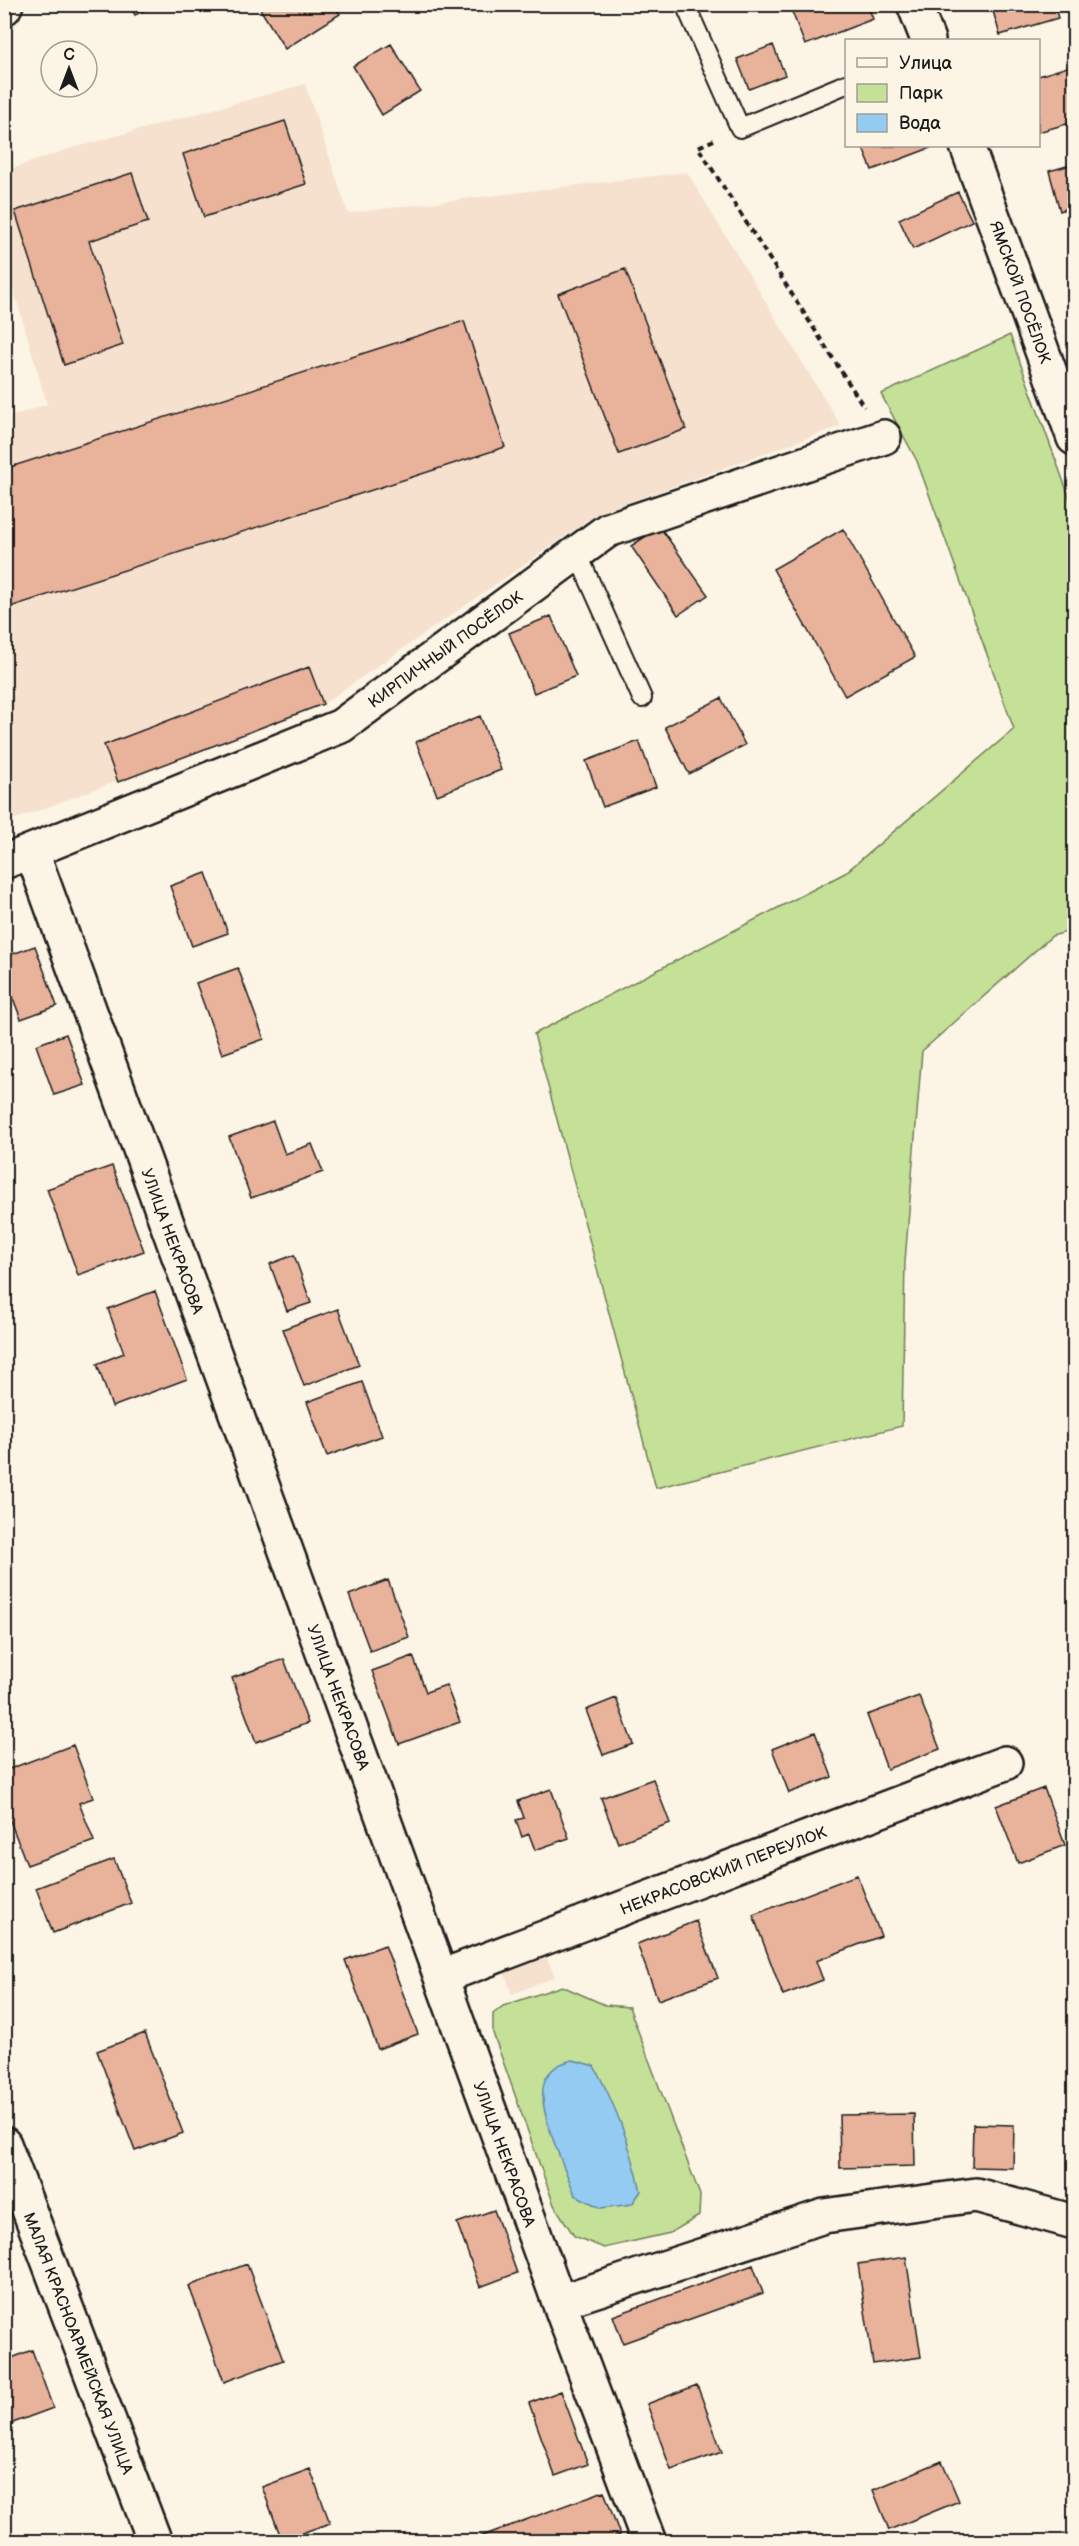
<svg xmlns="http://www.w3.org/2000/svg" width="1079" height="2546" viewBox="0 0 1079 2546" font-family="'Balsamiq Sans',sans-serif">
<rect width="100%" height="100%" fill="#fcf5e5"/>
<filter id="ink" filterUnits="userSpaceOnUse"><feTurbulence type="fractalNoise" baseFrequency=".0167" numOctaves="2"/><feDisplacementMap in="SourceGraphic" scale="12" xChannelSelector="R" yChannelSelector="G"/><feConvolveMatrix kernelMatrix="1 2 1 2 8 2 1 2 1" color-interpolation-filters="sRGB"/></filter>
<g filter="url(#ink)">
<!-- built -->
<path fill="#f6e1cf" d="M305,84L348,213L687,172L841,426L599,513L323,704L5,823V419L47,404L5,261V171L69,149Z
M546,1956L555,1977L512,1994L504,1972Z"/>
<!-- green -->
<path fill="#c5e097" stroke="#707e5a" stroke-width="1.5" d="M1010,335L1074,510V930L1052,936L922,1051L905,1261L902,1426L656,1488L534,1034L845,873L1014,729L917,461L881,394Z
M562,1986L605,2005L629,2007L700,2195L699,2216L670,2233L604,2248L574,2236L554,2205L493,2033V2014L503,2006Z"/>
<!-- water -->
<path fill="#94cbf3" stroke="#64859d" stroke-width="1.5" d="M573,2060L594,2066C616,2105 631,2148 641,2191L632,2204L601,2208L575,2195C566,2169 532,2103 546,2078C553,2066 561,2063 573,2060Z"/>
<!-- building -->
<path fill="#e8b29b" stroke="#1c1c1c" stroke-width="1.5" d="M129,4H158L135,15Z
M257,4H334L340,14L285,49Z
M789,4H867L873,19L805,45Z
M991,4H1054L1058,18L1000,35Z
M391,44L420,91L382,115L353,66Z
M773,45L785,75L749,89L737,59Z
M1074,65V122L1038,132V76Z
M285,121L306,184L204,217L183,154Z
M862,146H929L930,148L872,170Z
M1074,164V206L1060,211L1049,171Z
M132,173L148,222L89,241L123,345L64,365L15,211Z
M958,192L972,221L913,249L899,219Z
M625,269L686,429L619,454L558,294Z
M1074,271V292L1069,272Z
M464,321L505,447L4,609V469Z
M660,527L708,595L678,615L631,546Z
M843,529L915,657L845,696L773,569Z
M551,616L576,676L534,693L509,633Z
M309,667L323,704L118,782L104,745Z
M721,698L745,745L689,774L665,727Z
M480,716L501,770L437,795L416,742Z
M639,741L656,787L603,807L586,761Z
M206,873L228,933L192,946L170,886Z
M35,946L57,1006L21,1019L4,975V957Z
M238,968L264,1039L222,1054L196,983Z
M66,1034L85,1085L54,1095L36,1045Z
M273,1121L285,1154L312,1144L323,1172L251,1198L229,1137Z
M112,1166L144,1251L78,1275L47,1189Z
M294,1255L311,1303L287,1311L270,1264Z
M155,1291L187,1379L112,1407L97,1364L124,1353L108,1309Z
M338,1309L359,1365L304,1386L283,1329Z
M362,1382L382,1436L327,1456L307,1402Z
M388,1580L409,1637L370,1651L349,1595Z
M413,1656L426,1692L446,1685L460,1722L399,1744L372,1671Z
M284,1659L308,1723L256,1742L232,1678Z
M919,1696L940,1749L887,1769L867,1715Z
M616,1698L633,1744L603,1755L586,1710Z
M815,1732L832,1777L789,1793L772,1749Z
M73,1745L93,1798L79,1803L94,1841L27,1865L4,1805V1771Z
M653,1779L670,1823L618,1843L601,1798Z
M1044,1788L1065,1845L1018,1863L996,1806Z
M551,1789L569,1838L535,1850L529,1834L522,1837L516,1820L524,1818L518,1801Z
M114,1859L131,1903L53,1933L36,1888Z
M857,1875L881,1936L816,1961L823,1980L783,1995L753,1915Z
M696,1921L718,1978L658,2000L637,1944Z
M385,1945L418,2034L378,2049L345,1960Z
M145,2033L183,2133L135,2151L97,2051Z
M914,2114L915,2166L840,2168L839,2115Z
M973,2124L1014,2125L1013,2168L972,2167Z
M494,2210L517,2273L480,2287L457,2223Z
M906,2257L921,2357L873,2364L858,2264Z
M247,2264L283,2360L224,2382L189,2286Z
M753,2265L763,2293L623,2343L613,2316Z
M32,2350L53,2408L10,2424L4,2410V2361Z
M697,2385L722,2452L671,2470L647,2404Z
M561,2391L588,2464L555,2476L529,2403Z
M942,2461L959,2501L889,2530L873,2490Z
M310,2469L330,2523L282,2540L262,2487Z
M604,2491L620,2535L602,2542H466Z"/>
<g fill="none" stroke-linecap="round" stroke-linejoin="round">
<defs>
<path id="lane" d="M685,4L740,128L846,84
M577,553L642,698"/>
<path id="street" d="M914,4L928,40
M4,8L6,4
M967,146L1074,438
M32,852L559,2302L649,2542
M4,862L341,726L608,530L884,437
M441,1977L1005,1763
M4,2144L155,2542
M559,2302L824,2216L976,2195L1074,2222"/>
</defs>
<!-- lane casing -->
<use href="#lane" stroke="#1c1c1c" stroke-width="22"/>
<!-- street casing -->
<use href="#street" stroke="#1c1c1c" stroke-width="38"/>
<!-- path -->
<path stroke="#1c1c1c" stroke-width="4" stroke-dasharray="6 4.5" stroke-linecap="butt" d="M714,140L698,147L864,407
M1065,2542L1074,2525"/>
<!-- lane -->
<use href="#lane" stroke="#fcf5e5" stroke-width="18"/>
<!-- street -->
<use href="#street" stroke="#fcf5e5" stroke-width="33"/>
</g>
</g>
<g text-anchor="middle" stroke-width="4.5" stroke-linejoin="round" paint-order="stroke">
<!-- street labels -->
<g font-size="16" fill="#1c1c1c" stroke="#fcf5e5">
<text transform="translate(1021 292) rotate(70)" y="6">ЯМСКОЙ ПОСЁЛОК</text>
<text transform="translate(445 649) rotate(-36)" y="6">КИРПИЧНЫЙ ПОСЁЛОК</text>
<text transform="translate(173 1241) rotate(70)" y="6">УЛИЦА НЕКРАСОВА</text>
<text transform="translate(339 1697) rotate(70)" y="6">УЛИЦА НЕКРАСОВА</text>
<text transform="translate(723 1870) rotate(-21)" y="6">НЕКРАСОВСКИЙ ПЕРЕУЛОК</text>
<text transform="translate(505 2154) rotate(70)" y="6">УЛИЦА НЕКРАСОВА</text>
<text transform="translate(79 2343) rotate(69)" y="6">МАЛАЯ КРАСНОАРМЕЙСКАЯ УЛИЦА</text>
</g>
</g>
<!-- margin -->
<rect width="1079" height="2546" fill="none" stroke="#fcf5e5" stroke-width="24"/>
<rect x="12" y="12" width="1055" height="2522" fill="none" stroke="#1c1c1c" stroke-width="2" filter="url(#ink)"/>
<!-- legend -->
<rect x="845" y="39" width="195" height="108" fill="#fcf5e5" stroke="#a29e95" stroke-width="1.5"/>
<rect x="857" y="58" width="30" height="9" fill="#fcf5e5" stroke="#a29e95" stroke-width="1.5"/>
<text x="899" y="69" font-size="18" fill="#1c1c1c">Улица</text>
<rect x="857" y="84" width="30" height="18" fill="#c5e097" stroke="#a29e95" stroke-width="1.5"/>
<text x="899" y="99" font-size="18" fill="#1c1c1c">Парк</text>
<rect x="857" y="114" width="30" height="18" fill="#94cbf3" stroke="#a29e95" stroke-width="1.5"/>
<text x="899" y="129" font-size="18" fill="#1c1c1c">Вода</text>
<!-- north arrow -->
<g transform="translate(69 69)"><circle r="28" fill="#fcf5e5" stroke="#a29e95" stroke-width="1.5"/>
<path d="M0-4.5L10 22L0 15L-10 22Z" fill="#1c1c1c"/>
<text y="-9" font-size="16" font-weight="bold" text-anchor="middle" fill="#1c1c1c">С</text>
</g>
</svg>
